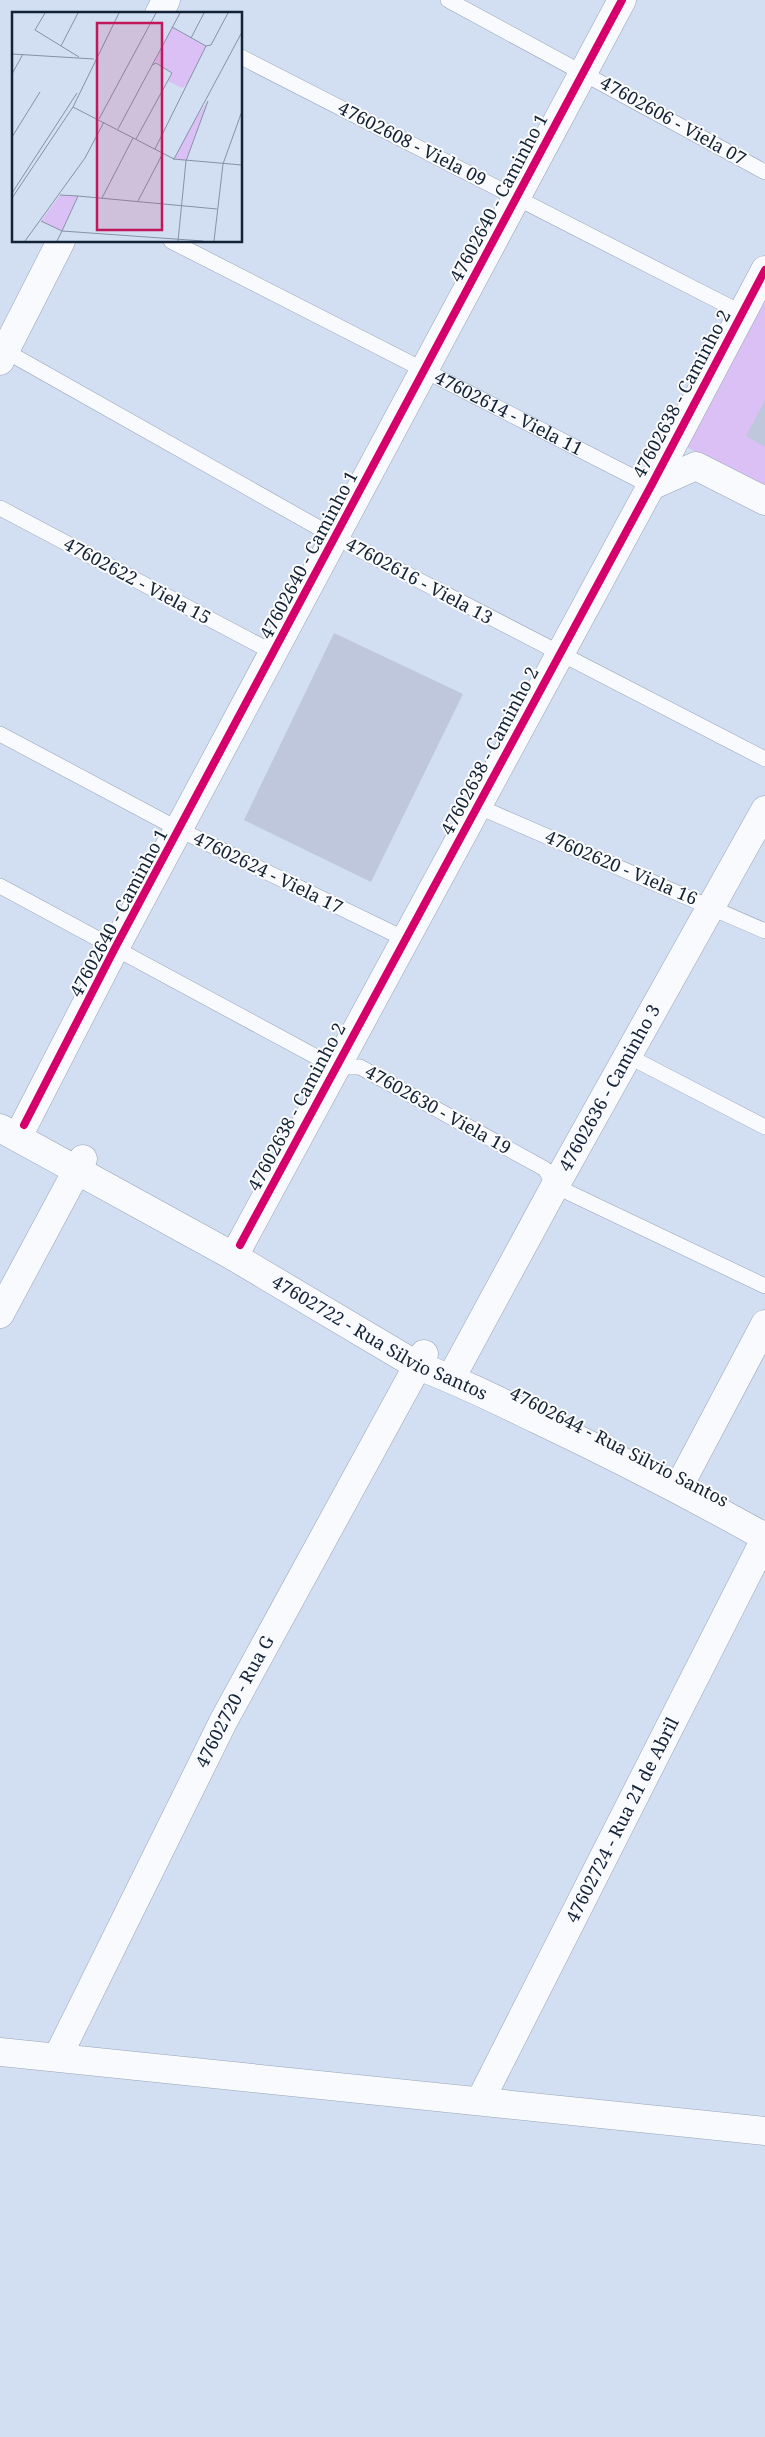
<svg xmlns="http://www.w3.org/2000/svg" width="765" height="2437" viewBox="0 0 765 2437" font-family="'Noto Serif',serif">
<rect width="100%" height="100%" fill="#d2dff2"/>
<!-- green -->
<path fill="#dbc0f5" d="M765,270V492L675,440Z"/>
<!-- building -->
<path fill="#bfc7dc" d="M765,400V447L746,436Z
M334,633L463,694L371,882L244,820Z"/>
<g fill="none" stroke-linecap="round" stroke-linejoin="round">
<defs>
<g id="lane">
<path d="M448,0L765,172"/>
<path d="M241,57L742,313"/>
<path id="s1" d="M171,241L651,486"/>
<path d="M0,348L335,537L765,759"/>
<path d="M0,508L274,653"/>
<path d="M0,734L180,830L405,939"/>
<path d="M477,806L765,931"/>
<path d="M0,886L335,1067H360L545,1169L555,1186L765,1286"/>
<path d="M628,1056L765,1127"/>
</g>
<g id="street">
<path d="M651,486L696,466L765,501"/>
<path d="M24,1125L115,948L622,0"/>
<path id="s2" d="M0,1128L231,1255L418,1366C459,1381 497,1400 536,1419C614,1456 690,1495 765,1537"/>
<path d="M240,1245L651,486L765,270"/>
<path d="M0,1314L83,1159"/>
<path id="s3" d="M457,1367L555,1186L765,810"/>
<path d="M684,1477L765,1324"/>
<path d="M0,2052L765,2131"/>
<path id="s4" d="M58,2056L224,1720L424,1354"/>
<path id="s5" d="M480,2101L765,1539"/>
</g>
<path id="secondary" d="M159,14L166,0
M0,361L61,241"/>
</defs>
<!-- lane casing -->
<use href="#lane" stroke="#98a4b7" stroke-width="16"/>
<!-- street casing -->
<use href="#street" stroke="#98a4b7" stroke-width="29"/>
<!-- secondary casing -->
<use href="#secondary" stroke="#98a4b7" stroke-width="29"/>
<!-- lane -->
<use href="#lane" stroke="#f8fafd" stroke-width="15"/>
<!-- street -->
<use href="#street" stroke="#f8fafd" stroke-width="28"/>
<!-- secondary -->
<use href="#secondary" stroke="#f8fafd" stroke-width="28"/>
<defs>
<path id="cycleway" d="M24,1125L115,948L622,0
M240,1245L651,486L765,270"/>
</defs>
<!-- cycleway casing -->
<use href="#cycleway" stroke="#fcfcfc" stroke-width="11"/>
<!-- cycleway -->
<use href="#cycleway" stroke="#d6006c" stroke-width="8"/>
</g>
<g text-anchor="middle" stroke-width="4" stroke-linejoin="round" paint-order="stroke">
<!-- street labels -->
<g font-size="18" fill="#132237" stroke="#fcfcfc">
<text transform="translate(673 121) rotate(29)" y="6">47602606 - Viela 07</text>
<text transform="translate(412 144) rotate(27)" y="6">47602608 - Viela 09</text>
<text transform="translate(499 198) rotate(-62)" y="6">47602640 - Caminho 1</text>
<text transform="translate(682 394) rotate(-62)" y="6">47602638 - Caminho 2</text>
<text dy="6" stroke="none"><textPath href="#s1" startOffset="379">47602614 - Viela 11</textPath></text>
<text transform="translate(309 555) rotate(-62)" y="6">47602640 - Caminho 1</text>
<text transform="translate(137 581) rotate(28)" y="6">47602622 - Viela 15</text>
<text transform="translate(419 581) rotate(28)" y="6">47602616 - Viela 13</text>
<text transform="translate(490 751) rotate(-62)" y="6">47602638 - Caminho 2</text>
<text transform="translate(621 868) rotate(23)" y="6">47602620 - Viela 16</text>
<text transform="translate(268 873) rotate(26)" y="6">47602624 - Viela 17</text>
<text transform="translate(119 913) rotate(-62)" y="6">47602640 - Caminho 1</text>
<text dy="6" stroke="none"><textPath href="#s3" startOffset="318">47602636 - Caminho 3</textPath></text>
<text transform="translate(297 1107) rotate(-62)" y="6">47602638 - Caminho 2</text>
<text transform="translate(438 1110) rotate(29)" y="6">47602630 - Viela 19</text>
<text dy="6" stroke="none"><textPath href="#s2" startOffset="434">47602722 - Rua Silvio Santos</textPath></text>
<text transform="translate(619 1447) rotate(27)" y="6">47602644 - Rua Silvio Santos</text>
<text dy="6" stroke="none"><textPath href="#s4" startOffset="396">47602720 - Rua G</textPath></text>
<text dy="6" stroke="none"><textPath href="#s5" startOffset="315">47602724 - Rua 21 de Abril</textPath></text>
</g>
</g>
<!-- overview -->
<g transform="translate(12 12)">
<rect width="230" height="230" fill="#d2dff2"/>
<path d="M160,15L194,34L176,71L170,76L156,69L160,61L143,49ZM196,89L174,149L162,147L183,107ZM48,183L66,184L50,219L29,209Z" fill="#dbc0f5"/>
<path fill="none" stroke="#8693a7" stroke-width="1" d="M33,1L23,18L67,45M160,15L194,34M179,26L192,1M49,34L66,1M0,42L82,47M0,62L11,42M61,95L162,147L230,20M87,107L144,1M106,117L168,1M0,125L28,80M124,127L160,61L144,51L140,53M143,137L194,34L199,33L216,1M161,147L230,153M0,181L65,81M66,184L205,197M0,186L61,95L107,1M90,186L121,126M126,189L151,141M29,209L50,219L66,184L48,183M13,229L73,146L92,110M45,229L50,219L191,229M166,229L174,149L196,89M202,229L211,152L230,99"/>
<path fill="#c2185b" fill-opacity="0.15" stroke="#c2185b" stroke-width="2.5" d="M85,11H150V218H85Z"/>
<rect width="230" height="230" fill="none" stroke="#132237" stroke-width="2.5"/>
</g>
</svg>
